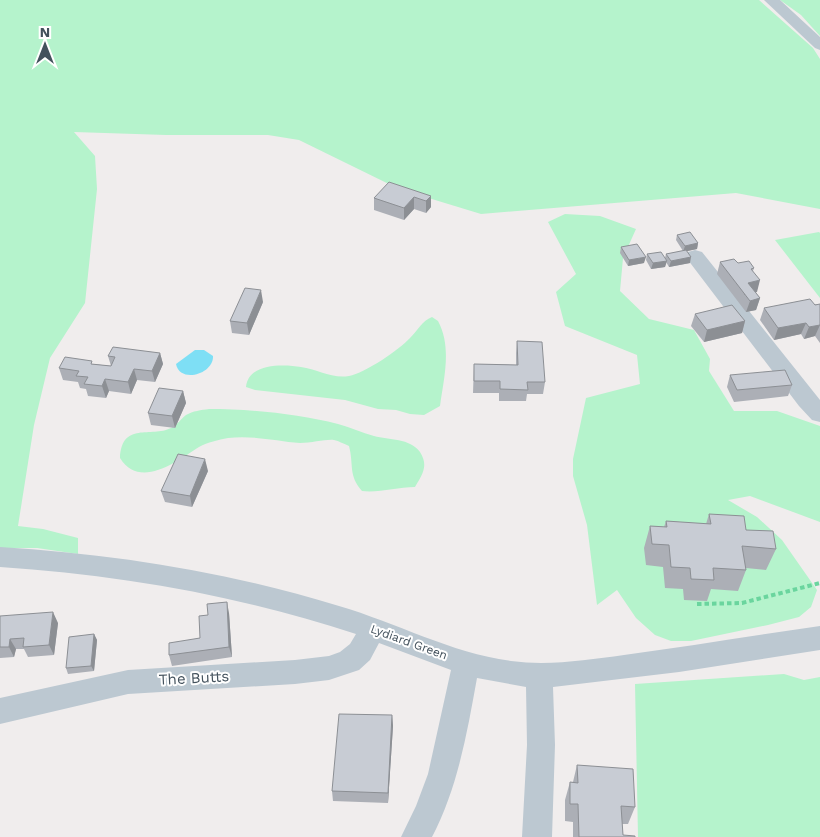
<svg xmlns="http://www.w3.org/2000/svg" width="820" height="837" viewBox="0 0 820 837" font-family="'Work Sans',sans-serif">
<rect width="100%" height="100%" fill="#f0eded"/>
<!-- green -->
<path fill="#b5f3cc" d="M0,0H759L813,48L820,59V209L736,193L481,214L399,189L299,140L268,135H166L74,132L95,156L97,189L85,303L50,358L34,425L18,526L43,529L78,538V554L37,548H0Z
M780,0H820V36L801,15Z
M565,214L600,216L636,229L623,258L620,291L649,319L694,330L710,359L709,371L734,411H777L820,426V522L750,496L728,500L757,517L782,540L817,590L811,607L799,617L768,625L691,641H671L655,635L636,618L617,590L597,605L587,525L573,476V459L586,398L640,384L637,355L565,326L556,292L576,274L548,222Z
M819,232L820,233V298L775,240Z
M432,317L438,321C452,347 444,377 440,406L424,415L410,414L396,410L378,409L345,400L255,390L246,387C248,363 283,364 301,367C317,369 332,379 349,376C365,373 399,350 410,338C418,330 422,321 432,317Z
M209,409C250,409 298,414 338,424C350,427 362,433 374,436C389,440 410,438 420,452C429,466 422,475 415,487C397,487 379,493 362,491C348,475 354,465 349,446C344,444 339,441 334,440C326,439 312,443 300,443C276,441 252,435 228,438C218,440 208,442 199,447C177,461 140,490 120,458C122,421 151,438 171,428C177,425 181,419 186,415C193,411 201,410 209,409Z
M784,674L804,680L820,677V837H638L635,684Z"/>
<!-- water -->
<path fill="#7edff5" d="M195,350H204L213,356C214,374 180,384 176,364Z"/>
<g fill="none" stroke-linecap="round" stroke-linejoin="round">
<!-- path -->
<path stroke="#6ad59e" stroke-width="4" stroke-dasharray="4.5 3" stroke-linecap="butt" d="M697,604L742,603L820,583"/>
<!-- minor -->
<path fill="#bcc8d1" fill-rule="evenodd" d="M764,0H780L820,37V50L815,48Z
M695,250L702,252L820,400V422L812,420L799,406L688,260L685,256L688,252Z
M0,547C115,554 229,572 339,606C397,623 451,653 511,661C549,666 587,660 624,655C690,646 755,635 820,626V650L679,672L553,687L555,745L552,837H522L527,745L526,687L477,678C467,733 458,787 432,837H401L416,806L428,774L451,670L379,643L370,660L359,670L329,680L295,684L128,694L0,724V698L128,670L295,660L329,656L340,652L350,644L356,634C241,596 121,575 0,567Z"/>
</g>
<!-- wall -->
<path fill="#acafb6" d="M431,196V207L426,213L414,209L404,220L374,210V198Z
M677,235L698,243L697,249L687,251L690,263L669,267L666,262L665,267L651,269L646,260L647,254L665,258L666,254L683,251L676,240Z
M621,247L644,263L628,266L620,253Z
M720,262L738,263L754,268L753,271L757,292H755L760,298L756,310L746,312L717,274Z
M263,302L249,335L232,333L230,321Z
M820,304V343L815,336L804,339L801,334L774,340L760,320L764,308Z
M695,314L745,321L742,333L704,342L691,326Z
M517,341L545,382L543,394H527L526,401H499V393H473L474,364L516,365V353Z
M160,353L163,364L155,382L137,380L131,394L109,391L106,398L88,396L86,389L80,388L78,382L63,380L59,368L93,364L111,366L108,356Z
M730,375L792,385L788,396L734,402L727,387Z
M183,391L186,403L175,428L151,425L148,413Z
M208,471L192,507L165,502L161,491Z
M709,514L746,530L776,549L766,570L746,568V570L738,591L711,589L707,601L684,600L683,589L665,588L663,567L646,565L644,548L650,526L664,527L666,521L706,524Z
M229,613L232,657L172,666L169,655L200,638Z
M0,616L58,623L54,655L28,657L24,649H16L14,657L0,658Z
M94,634L97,640L94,671L68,674L66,668Z
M392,715L393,726L388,803L333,801L332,791Z
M577,765L635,807L628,824H622L623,835L635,837H573V822L565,821V800L570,782H573Z"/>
<!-- shaded-wall -->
<path fill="#8c8f94" d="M431,196V207L426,213V201Z
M414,197V209L404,220V208Z
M698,243L697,249L683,252L685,246Z
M646,257L644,263L628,266L629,260Z
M691,257L690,263L669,267L671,261Z
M667,261L665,267L651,269L653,263Z
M760,280L757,292L744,295L748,283Z
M261,290L263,302L249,335L247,323Z
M760,298L756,310L746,312L750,301Z
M745,321L742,333L704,342L707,330Z
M806,323L801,334L774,340L778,328Z
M820,325L815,336L804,339L809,327Z
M160,353L163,364L155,382L152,371Z
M134,369L137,380L131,394L128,382Z
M105,379L109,391L106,398L102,386Z
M183,391L186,403L175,428L172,416Z
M205,459L208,471L192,507L190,496Z
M227,602L229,613L232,657L229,647Z
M53,612L58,623L54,655L49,645Z
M94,634L97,640L94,671L91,666Z
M10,639L16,649L14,657L9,647Z
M392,715L393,726L388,803V793Z"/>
<!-- building -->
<path fill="#c8ccd4" stroke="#8c8f94" d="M389,182L431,196L426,201L414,197L404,208L374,198Z
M690,232L698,243L685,246L677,235Z
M637,244L646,257L629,260L621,247Z
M686,250L691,257L671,261L666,254Z
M661,252L667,261L653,263L647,254Z
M734,259L738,263L749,261L754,268L751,269L760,280L748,283L760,298L750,301L720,262Z
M245,288L261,290L247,323L230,321Z
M810,299L815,305L820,304V325L809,327L806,323L778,328L764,308Z
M732,305L745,321L707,330L695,314Z
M517,341L542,342L545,382H527L528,390L500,389V381H474V364L518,365Z
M113,347L160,353L152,371L134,369L128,382L105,379L102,386L84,384L88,377L76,376L79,371L59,368L65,357L92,361L91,364L111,366L115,357L108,356Z
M785,370L792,385L737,390L730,375Z
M159,388L183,391L172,416L148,413Z
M178,454L205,459L190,496L161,491Z
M709,514L744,516L746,530L773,531L776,549L742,546L746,570L713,568L714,580L691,579L690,568L671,567L669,545L652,544L650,526L667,527L666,521L711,524Z
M227,602L229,647L169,655V643L200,638L199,616L208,615L207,604Z
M53,612L49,645L23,647L24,638L10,639L9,647H0V616Z
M94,634L91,666L66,668L69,637Z
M339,714L392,715L388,793L332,791Z
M577,765L633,769L635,807L621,806L623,835L635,836V837H579L578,804H570V782L578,783Z"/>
<g text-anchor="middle" stroke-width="4" stroke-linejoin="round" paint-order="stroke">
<!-- street labels -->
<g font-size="12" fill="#43515c" stroke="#fff">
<text transform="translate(409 642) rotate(20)" y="4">Lydiard Green</text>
</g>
<!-- near-street labels -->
<g font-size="15" fill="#43515c" stroke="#fff">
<text transform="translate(194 678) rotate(-3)" y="5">The Butts</text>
</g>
</g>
<!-- north arrow -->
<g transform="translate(45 45)" stroke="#ffffff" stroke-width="4" paint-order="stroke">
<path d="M0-4L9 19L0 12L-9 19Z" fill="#43515c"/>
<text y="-8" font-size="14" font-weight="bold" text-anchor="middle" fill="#43515c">N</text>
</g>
</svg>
